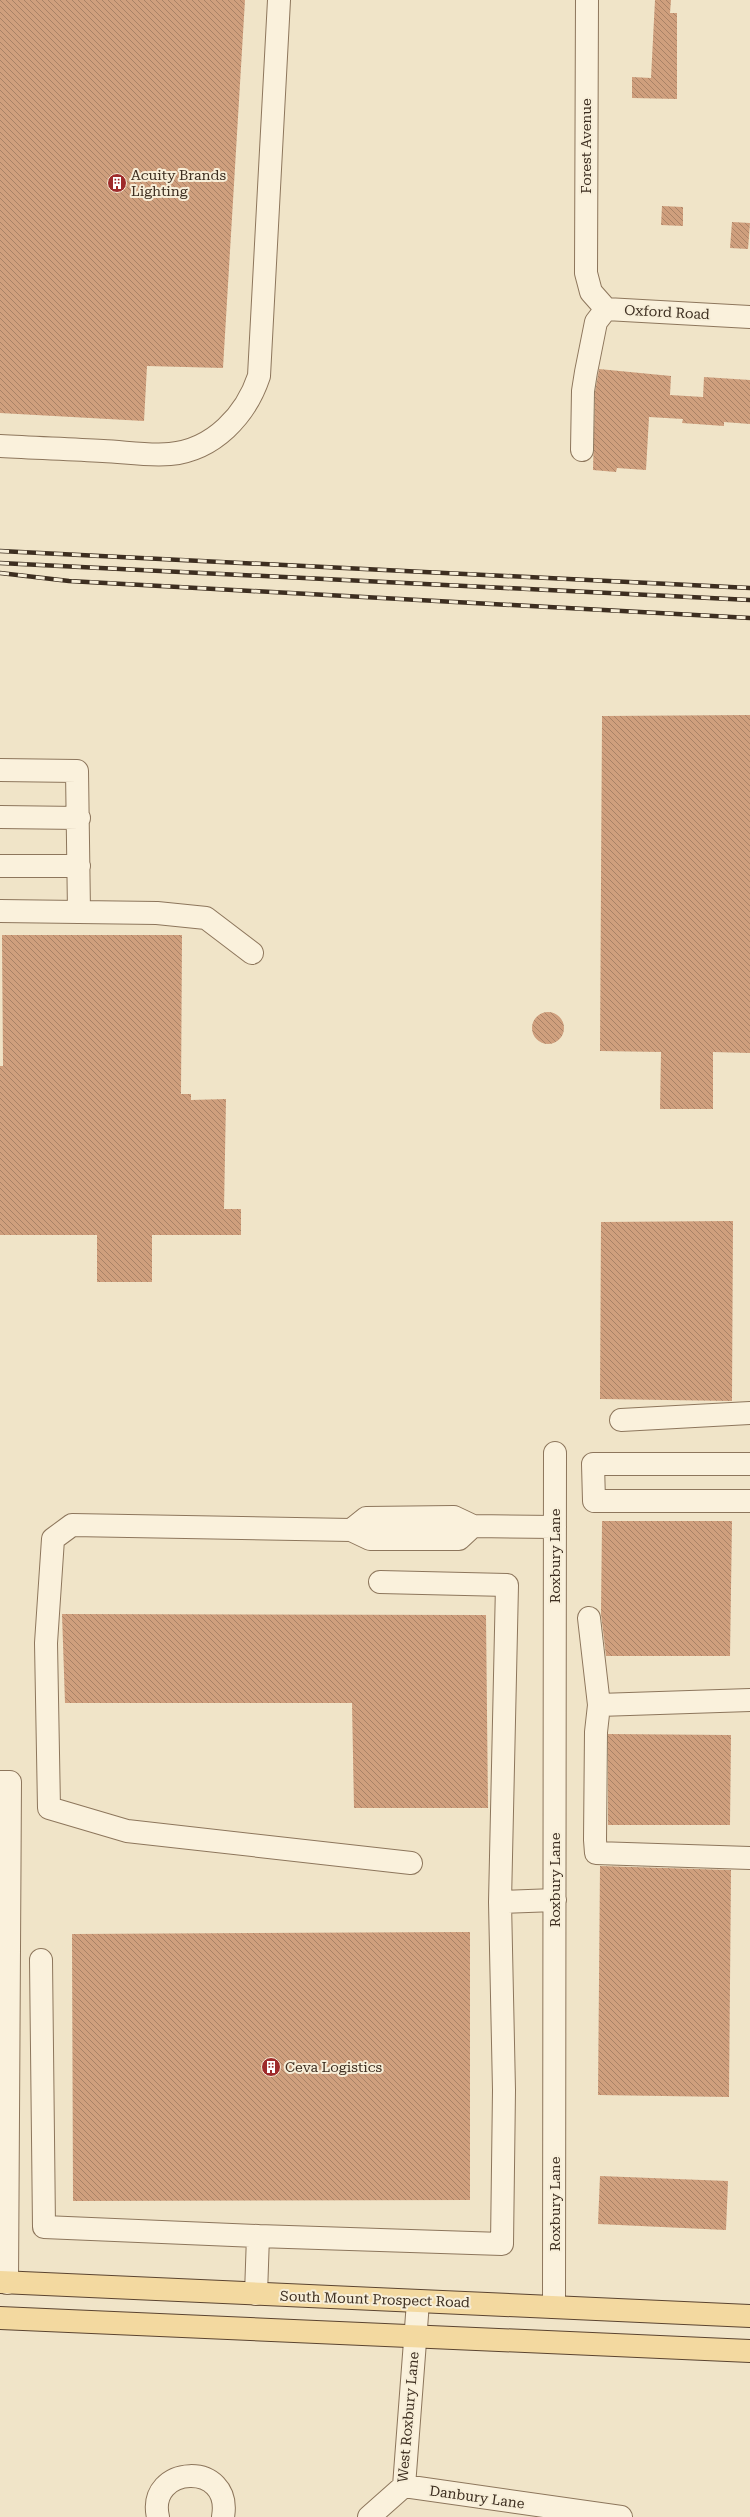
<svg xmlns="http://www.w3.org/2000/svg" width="750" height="2517" viewBox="0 0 750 2517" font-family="'Roboto Serif',serif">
<defs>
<pattern id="building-back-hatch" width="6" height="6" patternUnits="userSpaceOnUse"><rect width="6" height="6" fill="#cf9f7d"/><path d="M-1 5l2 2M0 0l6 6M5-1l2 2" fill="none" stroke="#a98266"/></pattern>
</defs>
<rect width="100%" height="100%" fill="#f0e4c8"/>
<!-- building -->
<path fill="url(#building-back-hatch)" d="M0,0H245L223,368L147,366L144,421L0,413Z
M655,0H671L670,13H677V99L632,98V77L651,78Z
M662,206L683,207V226L661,225Z
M732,222L750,223L748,249L730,248Z
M599,369L671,376L670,395L703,397L704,377L750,380V424L724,422V426L682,423L683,419L649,417L646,470L617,468L616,472L593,470L595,392Z
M750,715V1053L713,1052V1109H660L661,1052L600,1051L602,716Z
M2,935H182L181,1094H191V1100L226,1099L224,1209H241V1235H152V1282H97V1235H0V1066H3Z
M532 1028a16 16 0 1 1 32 0a16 16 0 1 1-32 0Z
M733,1221L732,1401L600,1399L601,1222Z
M602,1521H732L730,1656H606L601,1614Z
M62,1614L486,1615L488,1808H354L352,1703H65Z
M608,1734L731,1735L730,1825H608Z
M600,1866L731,1870L729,2097L598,2095Z
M470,1932V2200L73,2201L72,1934Z
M600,2176L728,2181L726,2230L598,2224Z"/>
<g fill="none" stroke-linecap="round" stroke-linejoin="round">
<defs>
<path id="minor" d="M587,0L586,273L591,292L606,309L750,317
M0,446C34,448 69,449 103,451C125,452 149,456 170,454C214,450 246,415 259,376L279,0
M582,450L583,391L586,372L596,322L606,309
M0,770L77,771L79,912L0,911
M0,817L79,818
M0,866H79
M79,912L157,913L206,918L252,953
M621,1420L750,1413
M750,1464H593L594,1501H750
M351,1530L366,1518L454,1517L473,1526L555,1527
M380,1582L507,1585L500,1902L555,1900
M589,1618L599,1705
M750,1700L599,1705L596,1732L595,1840L596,1853L750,1858
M0,1782H10L7,2283
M411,1863L127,1831L49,1808L46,1643L53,1539L72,1525L351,1530L370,1539H459L473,1526
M41,1960L44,2227L258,2236
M256,2294L258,2236L502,2244L504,2090L500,1902
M554,2307L555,1453
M404,2486L621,2517
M158,2517C146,2465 233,2460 223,2517
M369,2517L404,2486L418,2302"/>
<path id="major" d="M0,2282L750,2316
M0,2318L750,2351"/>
</defs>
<!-- minor casing -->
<use href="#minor" stroke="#8d765c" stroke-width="24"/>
<!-- major casing -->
<use href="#major" stroke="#5b4430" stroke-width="24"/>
<!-- minor -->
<use href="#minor" stroke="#faf1dc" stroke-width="22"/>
<!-- major -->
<use href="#major" stroke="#f3d9a0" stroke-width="22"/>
<defs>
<path id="rail" d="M0,551L750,588
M0,563L750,600
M0,573L69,581L750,618"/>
</defs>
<!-- rail casing -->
<use href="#rail" stroke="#3d2e20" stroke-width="4.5"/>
<!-- rail -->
<use href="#rail" stroke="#f7eed8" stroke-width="3" stroke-dasharray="9" stroke-linecap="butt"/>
</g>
<!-- icons -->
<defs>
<symbol id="building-disc" viewBox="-11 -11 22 22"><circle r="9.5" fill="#9e2a2b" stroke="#f7eed8"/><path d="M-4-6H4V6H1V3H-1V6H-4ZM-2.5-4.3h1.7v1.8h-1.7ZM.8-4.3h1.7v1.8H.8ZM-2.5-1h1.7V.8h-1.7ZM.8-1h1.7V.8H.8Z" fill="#fff"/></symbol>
</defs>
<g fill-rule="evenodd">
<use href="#building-disc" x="106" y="172" width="22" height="22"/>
<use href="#building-disc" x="260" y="2056" width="22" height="22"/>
</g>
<g text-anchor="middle" stroke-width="4" stroke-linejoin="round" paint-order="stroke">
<!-- street labels -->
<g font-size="14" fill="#3d2e20" stroke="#f7eed8">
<text transform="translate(586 146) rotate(-90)" y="5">Forest Avenue</text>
<text transform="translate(667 312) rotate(3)" y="5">Oxford Road</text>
<text transform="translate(555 1556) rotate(-90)" y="5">Roxbury Lane</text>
<text transform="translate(555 1880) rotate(-90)" y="5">Roxbury Lane</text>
<text transform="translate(555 2204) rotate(-90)" y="5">Roxbury Lane</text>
<text transform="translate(375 2299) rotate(2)" y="5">South Mount Prospect Road</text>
<text transform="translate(408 2417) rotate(-85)" y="5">West Roxbury Lane</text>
<text transform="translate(477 2497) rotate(8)" y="5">Danbury Lane</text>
</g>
<!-- poi labels -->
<g font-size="14" fill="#3d2e20" stroke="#f7eed8" text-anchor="start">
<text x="131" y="180">Acuity Brands<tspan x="131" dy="16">Lighting</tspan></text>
<text x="285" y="2072">Ceva Logistics</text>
</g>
</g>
</svg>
